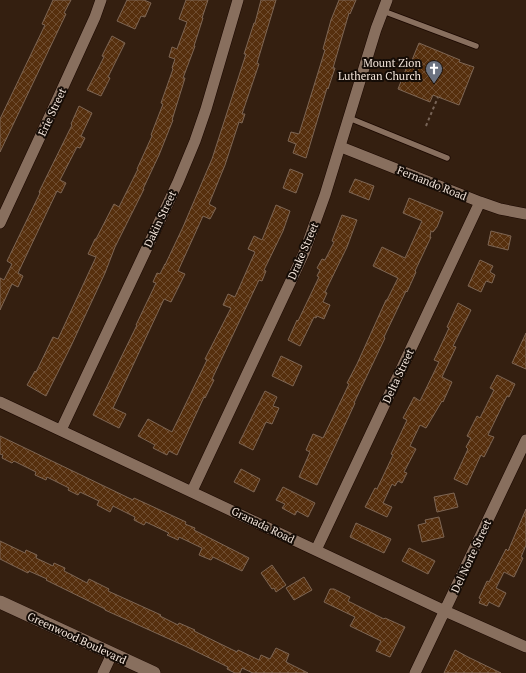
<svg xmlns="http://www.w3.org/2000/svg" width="526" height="673" viewBox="0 0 526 673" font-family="'PT Serif',serif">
<defs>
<pattern id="building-cross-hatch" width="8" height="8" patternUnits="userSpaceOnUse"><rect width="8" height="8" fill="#562f0d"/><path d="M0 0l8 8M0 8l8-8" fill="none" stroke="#6f4d30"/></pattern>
</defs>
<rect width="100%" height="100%" fill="#341f10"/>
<!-- building -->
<path fill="url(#building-cross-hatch)" stroke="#7e6654" d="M53,0H71L64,13L66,14L0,152V119L45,25L42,24Z
M127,0H144L151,3L145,17L141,16L135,29L117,21Z
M186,0H208L202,18H203L194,46H195L183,78H185L172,120H173L159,155L143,189H144L115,247L105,273L71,346L46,396L27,385L35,371L36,372L53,337L58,339L96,257L88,254L95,239H96L114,204L119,207L138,169H137L152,136L151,135L163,104L161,103L173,69L172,68L175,59L169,57L172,47L177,49L187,22L179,19Z
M261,0H276L257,63L259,64L242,114H245L242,123L239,122L225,165L209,204L216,208L210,219L203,216L178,271L185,274L171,302L164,299L113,408L126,414L119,428L93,415L137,325H136L156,283L153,282L157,273L160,274L165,264V265L183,227L212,159L246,54H244L254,23H255Z
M339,0H356L350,14L349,13L333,68H335L328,89L327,88L306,158L293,153L296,144L288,141L291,132L299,134L325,50L323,49L331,20Z
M112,36L125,43L108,77L110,78L101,96L87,90L104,57L102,56Z
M419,43L460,60L459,62L474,67L459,105L433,95L430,102L398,89L408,64L410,65Z
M79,106L92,113L81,136L85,138L80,148L77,147L60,180L66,183L61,193L57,191L18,273L23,276L18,287L12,284L0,310V278L4,280L12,264L7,261L40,193L39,192L72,125L71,124Z
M290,169L303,174L296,193L283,188Z
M355,179L374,186L369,200L349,192Z
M409,198L443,212L437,227L433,232L431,231L430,237H431L415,271L416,272L407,292L406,291L384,337L385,338L354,403H355L317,485L299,477L310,452L306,450L313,434L323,438L349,384L347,383L357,364L386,300H387L398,278L373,266L382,247L405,258L422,221L403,213Z
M276,205L290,211L283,231L264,270L266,271L262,281L259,280L212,379L214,380L205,398L204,397L177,455L169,451L167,455L153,448L155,445L138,436L148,419L172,432L207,360L205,359L231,308L223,305L228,294L235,297L255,252L248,249L254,236L262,240Z
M342,215L357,220L347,247L325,292L327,293L323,302L330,305L324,319L317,316L316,318L314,317L300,346L288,340L297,320L298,321L319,277L317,276L320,270L317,268L322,259L325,260L334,242L332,241Z
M491,231L511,236L508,250L488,245Z
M480,260L493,266L490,272L495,275L492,283L486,281L481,292L468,286Z
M458,303L471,310L453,346L456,347L442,377L452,382L443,402L442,401L426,428L420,425L410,446L416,449L404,472L407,473L402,483L398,481L395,486L392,484L383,503L392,507L387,517L365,507L375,488L377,489L393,455L391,454L407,420L403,418L414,397L420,401L439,362L434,360L449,328L447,327Z
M526,333V369L512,363Z
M281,356L302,366L293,386L272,376Z
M497,375L515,384L509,397L507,396L488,435L494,437L484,457L481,455L467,485L454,479L468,449L466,447L471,438L467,436L477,416L480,418L494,390L490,388Z
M265,391L277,397L273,406L279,408L272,424L266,422L253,450L239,443Z
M0,436L133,500L134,498L186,522L185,524L195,528L194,530L249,558L242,571L213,557L211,560L199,555L202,548L179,537L178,540L167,535L169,533L146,522L144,525L134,520L135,517L113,506L110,512L97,505L99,501L80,492L78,495L68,490L69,488L47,477L46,480L35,475L36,472L14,461L12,463L2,458L3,455L0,454Z
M241,469L260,479L254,492L234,482Z
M283,487L315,503L308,517L297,511L295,515L282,508L285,504L276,500Z
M454,493L458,507L437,512L434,497Z
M526,509V545L521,557L523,558L514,577L504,572L496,588L506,593L499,607L489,602L487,606L479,603L481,599L479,598L487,581L489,582L506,549L508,551Z
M439,517L444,537L422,542L418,525L426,523L425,520Z
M356,523L391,539L384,553L350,537Z
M0,541L25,553L26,550L37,555L36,558L53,566L54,563L65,568L64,571L72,575L87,583L89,579L109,589L108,591L161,615L160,616L178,625L179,623L195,630L194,631L237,652L238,650L259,660L261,655L270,659L276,648L289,654L286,662L308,673H253L242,668L240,673H235L227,669L228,667L187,647L105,610V609L46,580L47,579L29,571L28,573L0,559Z
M409,548L435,561L428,574L402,561Z
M272,565L286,585L276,592L274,588L272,589L261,573Z
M304,577L312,590L294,600L286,588Z
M330,589H334L350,597L348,601L384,619L385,618L405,627L390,657L376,651L381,641L350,626L355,617L324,602Z
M455,650L468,657L501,673H444Z"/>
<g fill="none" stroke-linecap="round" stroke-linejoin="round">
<defs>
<path id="service" d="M383,11L476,46
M349,118L447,158"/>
<path id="minor" d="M341,147L480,202L500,209L526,214
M0,223L59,96L95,17L101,0
M0,402L445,611L526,647
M61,430L178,182L195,141L206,109L238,0
M192,491L304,253L325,195L376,29L387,0
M316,550L480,202
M103,673L112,654
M415,673L526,440"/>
<path id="tertiary" d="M0,602L154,673"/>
</defs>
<!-- service casing -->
<use href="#service" stroke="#1b0800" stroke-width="7"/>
<!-- minor casing -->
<use href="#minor" stroke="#1b0800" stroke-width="12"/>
<!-- tertiary casing -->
<use href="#tertiary" stroke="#1b0800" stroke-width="14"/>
<!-- path -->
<path stroke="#776457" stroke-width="2" stroke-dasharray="3 3" stroke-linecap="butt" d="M426,126L438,97"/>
<!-- service -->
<use href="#service" stroke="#886f5e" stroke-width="5.5"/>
<!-- minor -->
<use href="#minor" stroke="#886f5e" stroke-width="11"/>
<!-- tertiary -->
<use href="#tertiary" stroke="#886f5e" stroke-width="13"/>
</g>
<!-- icons -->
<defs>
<symbol id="church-pin" viewBox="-11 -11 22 30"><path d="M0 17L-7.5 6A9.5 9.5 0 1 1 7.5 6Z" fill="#6b7280" stroke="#150c06"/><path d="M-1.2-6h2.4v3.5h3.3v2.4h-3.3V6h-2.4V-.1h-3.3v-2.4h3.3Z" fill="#fff"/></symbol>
</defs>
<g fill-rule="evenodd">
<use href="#church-pin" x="424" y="59" width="20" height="27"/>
</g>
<g text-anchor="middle" stroke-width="4" stroke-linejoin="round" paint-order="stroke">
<!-- poi labels -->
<g font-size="11" fill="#f3e5db" stroke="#150c06" text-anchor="end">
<text x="421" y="67">Mount Zion<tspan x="421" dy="13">Lutheran Church</tspan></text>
</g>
<!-- street labels -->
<g font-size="11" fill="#f3e5db" stroke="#150c06">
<text transform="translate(52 112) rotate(-65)" y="4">Erie Street</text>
<text transform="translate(432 183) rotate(22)" y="4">Fernando Road</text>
<text transform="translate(160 219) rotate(-65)" y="4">Dakin Street</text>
<text transform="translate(303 251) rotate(-67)" y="4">Drake Street</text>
<text transform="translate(398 376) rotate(-65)" y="4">Delta Street</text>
<text transform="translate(263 525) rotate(26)" y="4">Granada Road</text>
<text transform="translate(471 556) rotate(-65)" y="4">Del Norte Street</text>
<text transform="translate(77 638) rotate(25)" y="4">Greenwood Boulevard</text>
</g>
</g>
</svg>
